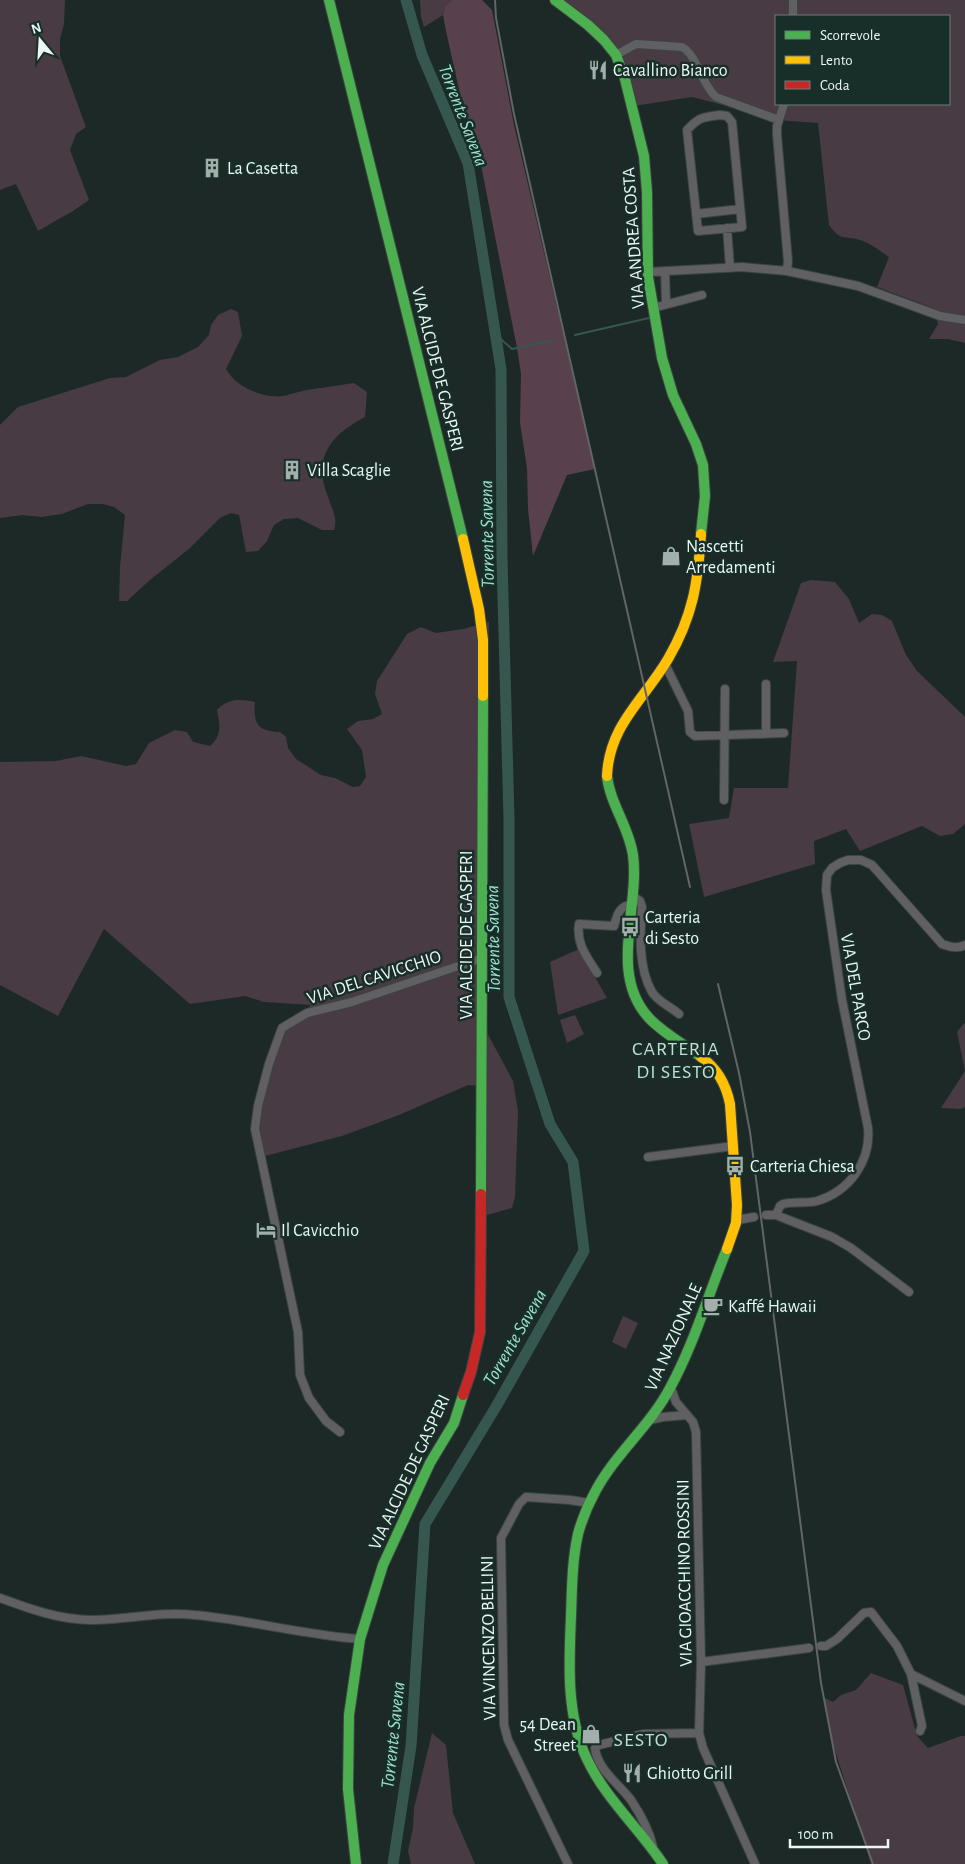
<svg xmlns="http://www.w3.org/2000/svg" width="965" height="1864" viewBox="0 0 965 1864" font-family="'Alegreya Sans',sans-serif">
<rect width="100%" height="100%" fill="#1d2926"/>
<!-- green -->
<path fill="#483b43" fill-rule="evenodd" d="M0,0H65L64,24L60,39V56L86,127L76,134L70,150L89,200L73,211L38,231L16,184L0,190Z
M420,0H452L445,6L443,15L424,27L421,17Z
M558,0H965V343L948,339H929L938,324L933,308L877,287L889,257C880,251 870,243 860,240C844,235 841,242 829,225L818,123L763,119L735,108L692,97L634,106L619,62ZM776,16H949V104H776Z
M231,309L238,312L242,336L226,369C235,385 254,394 272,396C284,398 295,392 307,390C323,388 338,385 354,383L367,392L365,417C331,435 312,457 328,497C332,509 338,518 334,530H322L298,518L284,519L274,525L267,541L258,551L246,552L239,515L231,513L220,518L190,548L150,580L127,601H119L120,567L125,515L114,507L103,504H88L62,514L41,517L23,515L0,518V425L18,407L110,378L126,377L160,360L178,357L198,347L209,335L211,325L218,315Z
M811,580L835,582L849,599L859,623L872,614L882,615L892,621L906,655L917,671L965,717V824L953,834L940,836L922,826L860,851L846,829L814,841L815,864L704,897L689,824L729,818L734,788H788L797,661L773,662L801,583Z
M489,622L485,751L484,1027L513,1081L518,1111L515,1197L512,1208L480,1217L478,1086L468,1085L399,1115L342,1136L265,1156L256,1119L275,1040L311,1005L264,1002L245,996L190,1004L104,929L58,1016L0,985V762L56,761L81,756L126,766L136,764L149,743L175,730L187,732L193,742L210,746C222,736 220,724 217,710C228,698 241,699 255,702C253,724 258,731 280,732L286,737L288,748L296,759L321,775L335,778L353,787L360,786L366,777L362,750L347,729L358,721L373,719L382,714L375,694L377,681L407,634L421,627L436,633L463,629Z
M579,949L607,998L558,1015L550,962Z
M575,1015L584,1034L567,1043L560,1020Z
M964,1023L965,1024V1107L961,1109L941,1108L965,1071L957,1032Z
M623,1316L638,1323L626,1349L612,1342Z
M871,1673L903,1685L917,1736L928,1748L961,1736H965V1864H871L833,1744L823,1697L833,1702L841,1695L856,1690Z
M432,1733L446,1745L453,1813L475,1864H411L408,1851L413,1828L414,1808Z"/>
<!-- forest -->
<path fill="#58404d" d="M452,0H482L492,10L514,125L595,469L567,475L533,556L528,509L527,468L520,423L521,374L517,348L480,160L464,112L446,31L443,15L445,6Z"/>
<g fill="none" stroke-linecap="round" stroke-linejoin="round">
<!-- stream -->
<path stroke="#36574f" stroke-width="2" d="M495,334L512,349L554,340
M575,335L649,318"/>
<!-- river -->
<path stroke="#36574f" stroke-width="11" d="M393,1864L411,1746L425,1524L497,1405L584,1251L573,1162L550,1124L509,997V818L502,560L501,369L468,163L422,55L406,0"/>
<defs>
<path id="street" d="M793,0V16
M616,55L636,44L682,47C698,56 701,84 716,97L779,120
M784,104L777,126V135L788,261L787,271
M720,115L727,116L732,122L742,227L698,231L687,130C699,117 703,117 720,115Z
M696,214L740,209
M727,228L730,268
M665,271L666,303
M648,272L742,267L787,271L858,286L940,316L965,320
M653,308L702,295
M665,664L688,711L690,732L695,736L784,733
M766,734V684
M724,800L725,689
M633,896L640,901L642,907C640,933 638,968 652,992C657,1001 671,1007 679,1014
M597,973C587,957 576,944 579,924L614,926C617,916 619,905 632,905
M648,1157L734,1146
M766,1215H776L832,1237L851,1248L909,1292
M776,1215L780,1206L783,1204C794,1201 806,1204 817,1201C850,1191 871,1161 868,1128L842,1000L826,890L827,875L832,868L840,863L848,860H861L872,865L942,944C950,947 957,949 965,945
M737,1220L754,1217
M671,1388L676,1402L693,1422L696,1432L701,1662L699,1733L703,1748L755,1864
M649,1420L663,1417L687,1415
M340,1432L326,1421L309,1398L300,1375L298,1332L255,1129L258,1106L269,1064L282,1028L307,1013L352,1002L482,958
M0,1598C30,1609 60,1620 92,1620C126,1620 160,1611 195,1615C250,1620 304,1635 360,1639
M821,1646H826L837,1639L864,1613L871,1612L897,1646L911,1674L965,1701
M701,1662L809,1648
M911,1674L922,1726L920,1731
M653,1847C649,1829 641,1815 631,1800C619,1784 597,1769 595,1748L599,1745L643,1734L699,1733
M568,1864L508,1740L504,1725L501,1538L519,1504L526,1497L570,1500L589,1503"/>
<path id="fast" d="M329,0L463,539
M555,0L588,25L604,40L616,55L625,79L644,156L647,192L648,277L662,358L673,395L696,444L703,465L705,496L701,534
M607,776C610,804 629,827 633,855C640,907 608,974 649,1018C664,1034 684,1044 701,1057
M481,1194L483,696
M356,1864L348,1789L349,1715L360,1639L383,1565L430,1463L454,1423L463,1395
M663,1864C639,1828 604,1797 586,1757C566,1714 569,1662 571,1616C572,1589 572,1561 578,1534C582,1519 588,1505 595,1492C615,1454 650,1426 670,1388C694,1344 708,1295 727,1249"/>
<path id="slow" d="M463,539L479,609L483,640V696
M607,776C609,725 644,700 668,659C693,616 698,583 701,534
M701,1057C717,1068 726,1084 730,1104L737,1205L736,1223L727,1249"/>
<path id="jam" d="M463,1395L471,1372L480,1332L481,1194"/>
</defs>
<!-- street casing -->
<use href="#street" stroke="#3b4542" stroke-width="10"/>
<!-- fast casing -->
<use href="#fast" stroke="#3b4542" stroke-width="12"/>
<!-- slow casing -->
<use href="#slow" stroke="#3b4542" stroke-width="12"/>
<!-- jam casing -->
<use href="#jam" stroke="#3b4542" stroke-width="12"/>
<!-- street -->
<use href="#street" stroke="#606062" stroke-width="8"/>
<!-- fast -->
<use href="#fast" stroke="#4caf50" stroke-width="10"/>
<!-- slow -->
<use href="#slow" stroke="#ffc107" stroke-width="10"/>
<!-- jam -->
<use href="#jam" stroke="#c62828" stroke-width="10"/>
<!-- rail -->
<path stroke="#616566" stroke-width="2" d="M495,0L496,18L514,114L690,887
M718,984L739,1073L750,1132L821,1683L836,1762L873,1864"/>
</g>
<!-- icons -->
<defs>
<symbol id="restaurant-bare" viewBox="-9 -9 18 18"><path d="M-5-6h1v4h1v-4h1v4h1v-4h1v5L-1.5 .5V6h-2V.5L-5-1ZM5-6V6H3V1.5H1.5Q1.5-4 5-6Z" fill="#a2afab" stroke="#182e28" stroke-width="2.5" paint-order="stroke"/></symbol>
<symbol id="building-bare" viewBox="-9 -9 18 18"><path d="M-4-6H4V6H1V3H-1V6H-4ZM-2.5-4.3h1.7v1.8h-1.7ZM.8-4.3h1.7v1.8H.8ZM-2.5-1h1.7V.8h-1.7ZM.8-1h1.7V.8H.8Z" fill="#a2afab" stroke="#182e28" stroke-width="2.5" paint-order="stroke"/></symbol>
<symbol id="shop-bare" viewBox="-9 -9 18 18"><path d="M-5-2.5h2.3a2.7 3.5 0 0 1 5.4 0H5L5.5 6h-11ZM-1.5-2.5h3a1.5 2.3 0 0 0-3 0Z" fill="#a2afab" stroke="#182e28" stroke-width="2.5" paint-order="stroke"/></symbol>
<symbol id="bus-bare" viewBox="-9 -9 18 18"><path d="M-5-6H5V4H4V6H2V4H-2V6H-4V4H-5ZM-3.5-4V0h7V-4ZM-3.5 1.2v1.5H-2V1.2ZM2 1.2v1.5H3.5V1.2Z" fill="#a2afab" stroke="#182e28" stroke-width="2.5" paint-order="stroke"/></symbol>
<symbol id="hotel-bare" viewBox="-9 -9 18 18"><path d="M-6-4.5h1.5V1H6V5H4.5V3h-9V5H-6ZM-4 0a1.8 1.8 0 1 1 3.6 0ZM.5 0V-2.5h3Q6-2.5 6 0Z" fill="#a2afab" stroke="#182e28" stroke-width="2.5" paint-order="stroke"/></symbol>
<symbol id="cafe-bare" viewBox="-9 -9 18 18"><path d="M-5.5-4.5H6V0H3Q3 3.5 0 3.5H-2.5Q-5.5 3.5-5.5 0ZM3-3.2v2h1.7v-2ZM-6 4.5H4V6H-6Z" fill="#a2afab" stroke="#182e28" stroke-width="2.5" paint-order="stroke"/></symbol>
</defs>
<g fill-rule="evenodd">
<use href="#restaurant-bare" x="584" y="56" width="28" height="28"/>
<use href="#building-bare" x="198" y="154" width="28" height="28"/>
<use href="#building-bare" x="278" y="456" width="28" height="28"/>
<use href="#shop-bare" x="657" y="542" width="28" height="28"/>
<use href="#bus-bare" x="616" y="913" width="28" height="28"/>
<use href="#bus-bare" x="721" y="1152" width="28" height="28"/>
<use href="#hotel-bare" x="252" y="1216" width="28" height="28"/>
<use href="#cafe-bare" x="699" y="1292" width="28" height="28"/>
<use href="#shop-bare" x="577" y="1720" width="28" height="28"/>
<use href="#restaurant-bare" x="618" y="1759" width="28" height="28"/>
</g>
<g text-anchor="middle" stroke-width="5" stroke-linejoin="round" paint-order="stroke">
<!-- poi labels -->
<g font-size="18" fill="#eaf7f3" stroke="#182e28" text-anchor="start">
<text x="613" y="76">Cavallino Bianco</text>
<text x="227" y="174">La Casetta</text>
<text x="307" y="476">Villa Scaglie</text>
<text x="686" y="552">Nascetti<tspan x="686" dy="21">Arredamenti</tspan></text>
<text x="645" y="923">Carteria<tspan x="645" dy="21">di Sesto</tspan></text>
<text x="750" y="1172">Carteria Chiesa</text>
<text x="281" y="1236">Il Cavicchio</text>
<text x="728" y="1312">Kaffé Hawaii</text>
<text x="576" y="1730" text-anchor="end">54 Dean<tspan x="576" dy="21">Street</tspan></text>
<text x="647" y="1779">Ghiotto Grill</text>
</g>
<!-- street labels -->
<g font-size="18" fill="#eaf7f3" stroke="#182e28">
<text transform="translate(633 238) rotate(-94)" y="6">VIA ANDREA COSTA</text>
<text transform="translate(438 369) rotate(76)" y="6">VIA ALCIDE DE GASPERI</text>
<text transform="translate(466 935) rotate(-90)" y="6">VIA ALCIDE DE GASPERI</text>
<text transform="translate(374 977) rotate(-18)" y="6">VIA DEL CAVICCHIO</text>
<text transform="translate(856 987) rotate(80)" y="6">VIA DEL PARCO</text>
<text transform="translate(673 1337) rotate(-66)" y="6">VIA NAZIONALE</text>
<text transform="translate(409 1472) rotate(-65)" y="6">VIA ALCIDE DE GASPERI</text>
<text transform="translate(684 1573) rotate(-91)" y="6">VIA GIOACCHINO ROSSINI</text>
<text transform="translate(488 1638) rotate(-91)" y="6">VIA VINCENZO BELLINI</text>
</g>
<!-- water labels -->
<g font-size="19" font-style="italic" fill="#9be1ce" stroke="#182e28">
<text transform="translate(464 115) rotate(69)" y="7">Torrente Savena</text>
<text transform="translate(486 534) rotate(-91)" y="7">Torrente Savena</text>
<text transform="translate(492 939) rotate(-91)" y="7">Torrente Savena</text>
<text transform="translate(514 1337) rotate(-60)" y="7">Torrente Savena</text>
<text transform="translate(392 1735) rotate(-84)" y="7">Torrente Savena</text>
</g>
<!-- quarter labels -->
<g font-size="20" letter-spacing="1" fill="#c3ddd6" stroke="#182e28">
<text x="676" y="1055">CARTERIA<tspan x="676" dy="23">DI SESTO</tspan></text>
<text x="641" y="1746">SESTO</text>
</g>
</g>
<!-- legend -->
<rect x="775" y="15" width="175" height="90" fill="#182e28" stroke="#6c7e79"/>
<rect x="785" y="31" width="25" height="8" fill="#4caf50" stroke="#6c7e79"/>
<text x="820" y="40" font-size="15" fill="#eaf7f3">Scorrevole</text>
<rect x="785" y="56" width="25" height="8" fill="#ffc107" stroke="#6c7e79"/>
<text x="820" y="65" font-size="15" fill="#eaf7f3">Lento</text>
<rect x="785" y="81" width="25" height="8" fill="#c62828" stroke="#6c7e79"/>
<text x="820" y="90" font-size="15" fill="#eaf7f3">Coda</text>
<!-- north arrow -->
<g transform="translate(40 40) rotate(342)" stroke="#182e28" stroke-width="4" paint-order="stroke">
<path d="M0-4L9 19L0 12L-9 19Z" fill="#eaf7f3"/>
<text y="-8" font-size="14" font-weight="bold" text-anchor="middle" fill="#eaf7f3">N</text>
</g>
<!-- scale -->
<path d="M790 1839v8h98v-8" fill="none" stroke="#eaf7f3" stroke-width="2.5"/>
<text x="798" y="1839" font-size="15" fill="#eaf7f3" stroke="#182e28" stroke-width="4" paint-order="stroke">100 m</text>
</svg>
